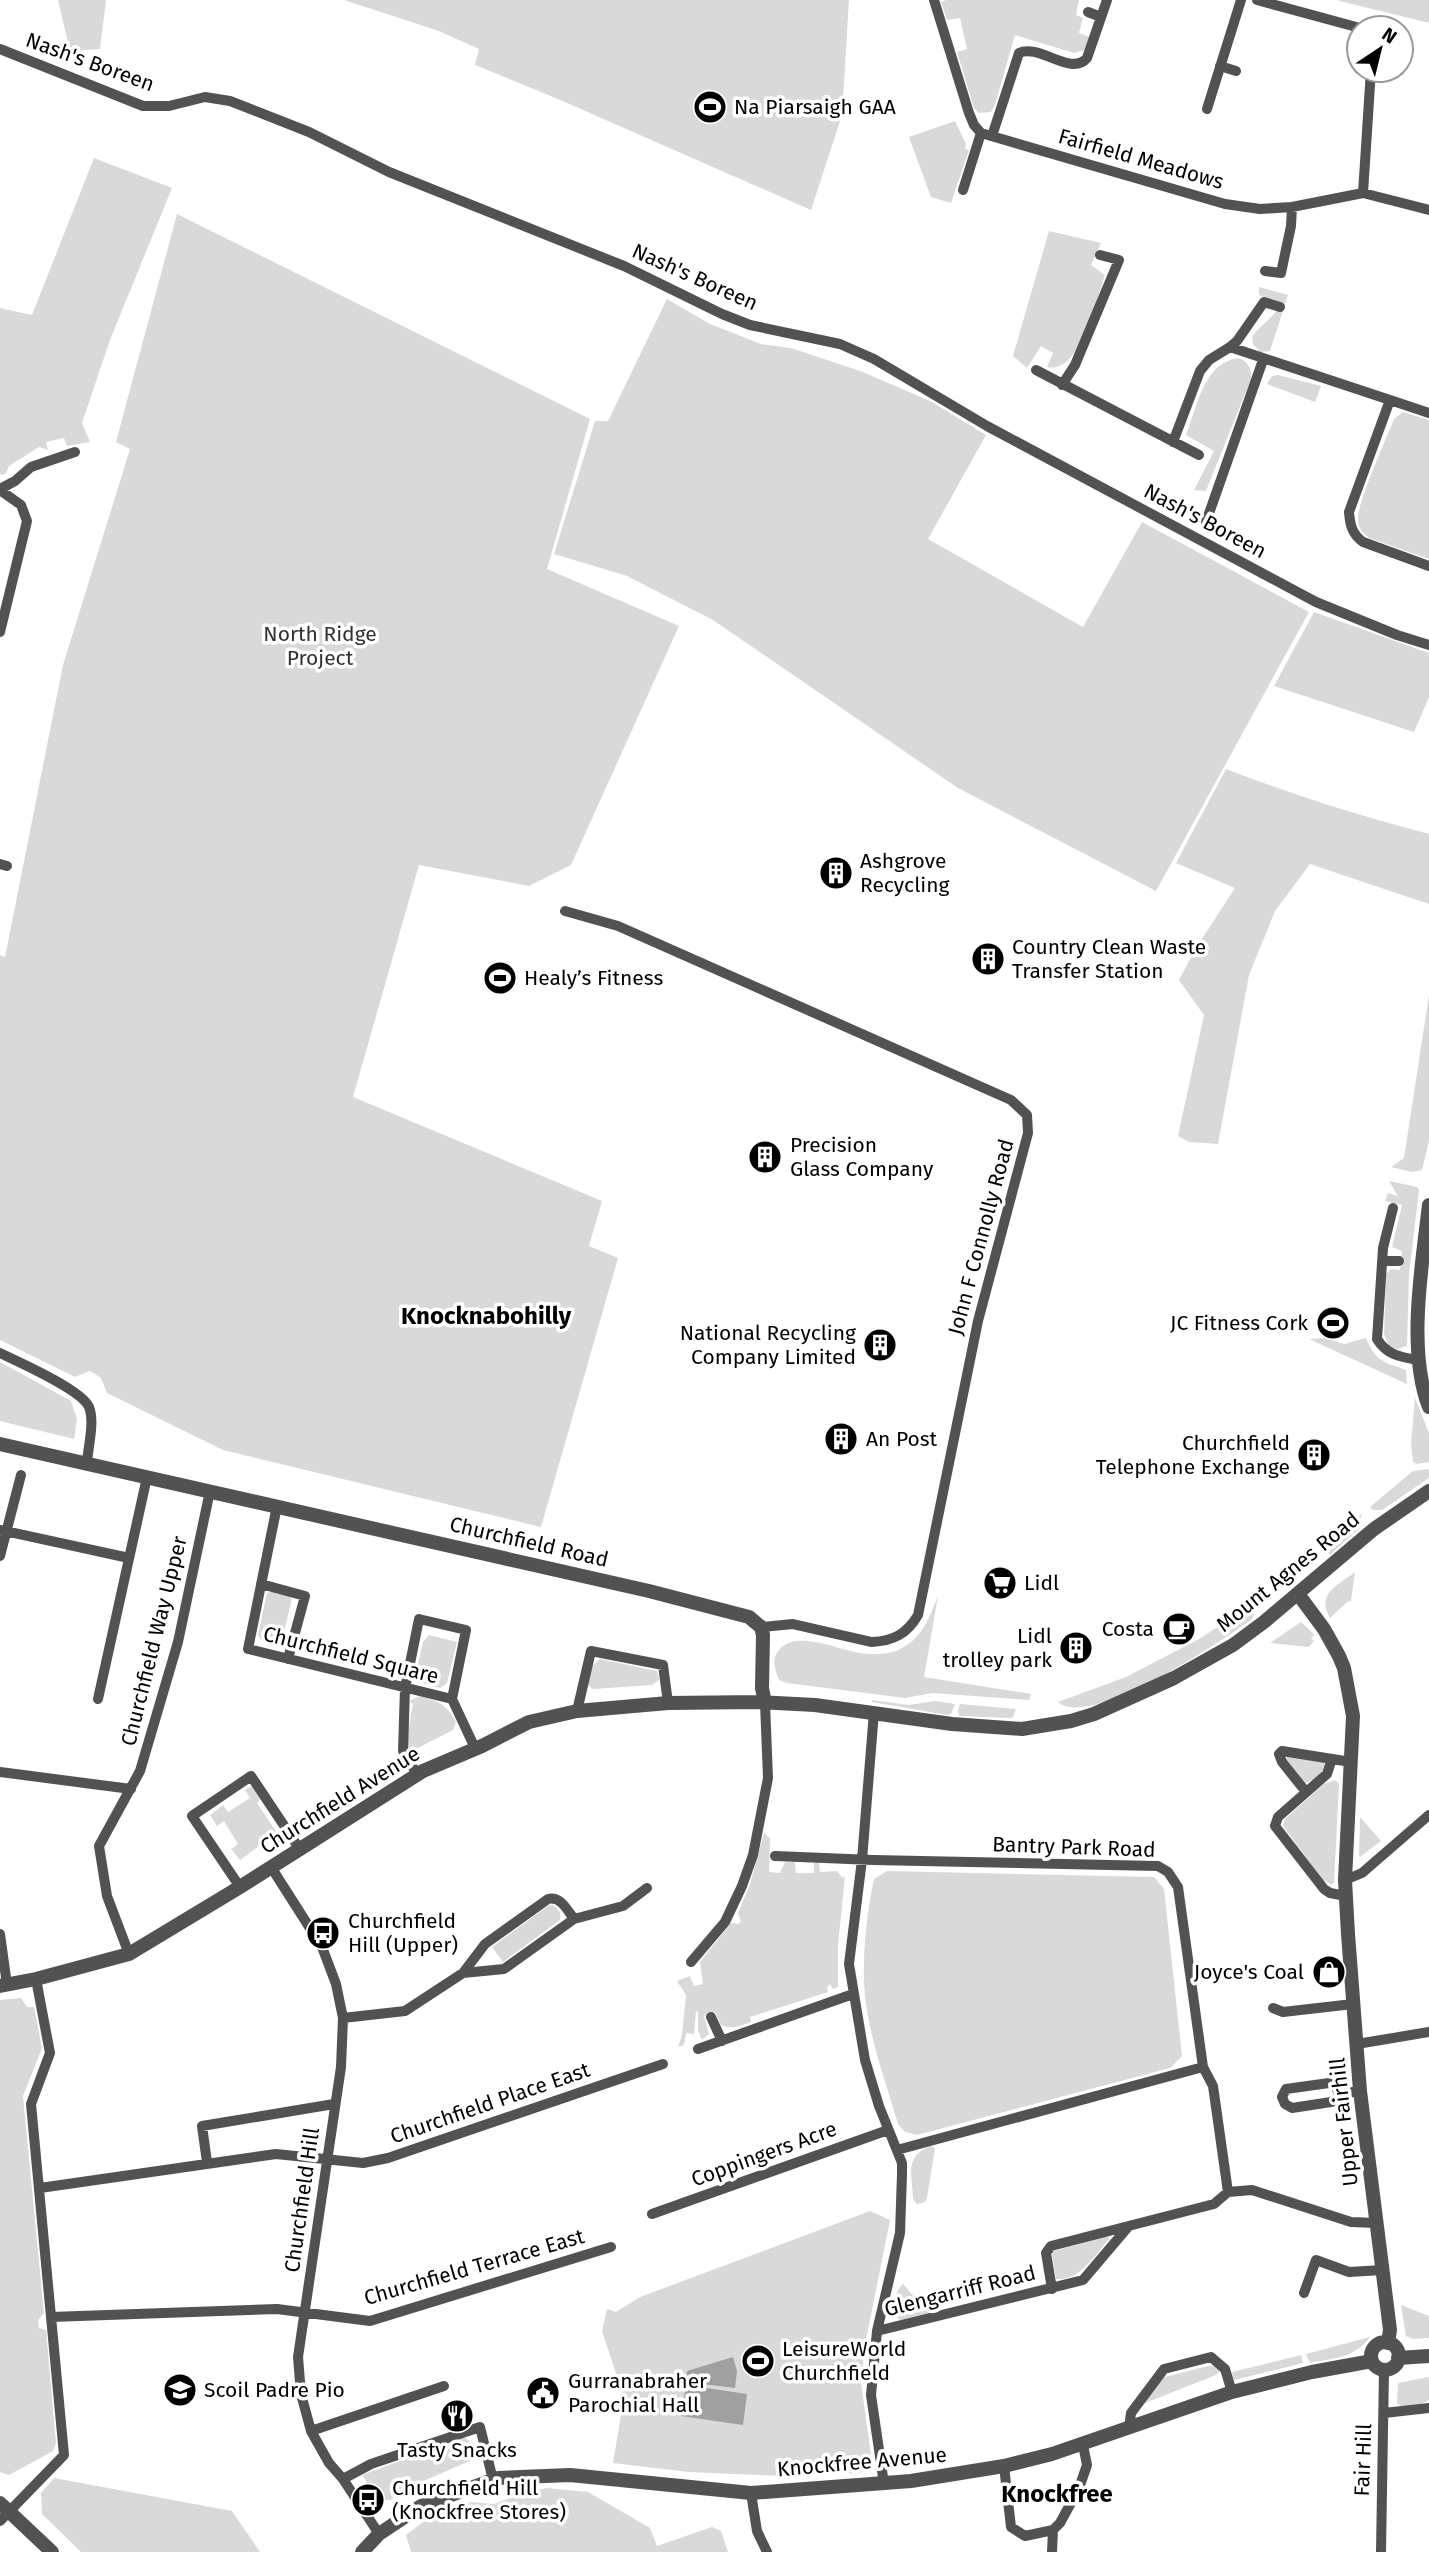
<svg xmlns="http://www.w3.org/2000/svg" width="1429" height="2552" viewBox="0 0 1429 2552" font-family="'Fira Sans',sans-serif">
<rect width="100%" height="100%" fill="#fff"/>
<!-- green -->
<path fill="#d9d9d9" d="M58,0H106L100,49L70,51Z
M344,0H849L842,115L811,210L558,99L475,65L479,49L439,31Z
M946,0H1079L1076,15L1083,18L1079,33L1089,37L1085,50L1074,53L1015,35L995,105L991,112L979,113L974,108L957,52L967,49L960,18L947,20L941,2Z
M1336,0H1429V23Z
M955,121L966,144L965,149L969,150L951,203L931,197L909,137Z
M94,158L172,188L110,340L82,423L90,442L67,446L64,438L46,442L48,450L39,447L9,466L6,473L2,475L0,474V308L32,315Z
M177,214L590,419L547,569L679,626L571,865L529,886L419,865L353,1097L602,1201L589,1246L618,1258L541,1527L223,1450L107,1393L101,1378L90,1371L75,1377L0,1340V955L5,957L63,665L130,449L116,442Z
M1049,231L1101,243L1091,265L1105,275C1096,299 1081,375 1047,367L1053,353L1041,346L1027,368L1013,356Z
M1259,287L1288,295L1270,351L1260,352L1253,344L1252,337C1261,324 1274,318 1281,304L1259,295Z
M667,299L710,324L761,344L791,348L863,372L932,402L986,435L928,539L1083,627L1142,522L1309,612L1156,891L958,788L713,620L627,576L554,554L595,421H608Z
M1238,358C1248,361 1252,369 1251,379L1206,491L1194,490L1214,451L1186,435C1197,408 1203,363 1238,358Z
M1278,375L1321,386L1315,402L1267,384L1272,376Z
M1403,412L1429,420V559L1369,538C1363,533 1358,528 1358,520C1357,502 1386,440 1394,419Z
M1314,612L1429,653V697L1414,732L1274,686Z
M1226,769C1293,795 1360,816 1429,834V904L1310,864L1275,911L1249,975L1218,1144L1189,1142L1178,1136L1204,1015L1179,980L1196,948L1235,888L1176,863Z
M1429,995V1141L1422,1170L1412,1172L1391,1167L1404,1158Z
M1389,1181L1417,1187L1419,1190L1409,1275L1407,1346L1397,1349L1389,1346L1384,1334L1386,1274L1391,1269L1400,1270L1402,1251L1392,1247L1402,1205L1385,1201L1388,1193L1398,1196Z
M1325,1338L1344,1344L1366,1338C1377,1363 1382,1361 1406,1370L1407,1384L1309,1339Z
M0,1362L71,1401L77,1419L74,1439L0,1421Z
M1415,1398L1429,1433V1462L1417,1464L1413,1462L1411,1444Z
M1429,1469V1478L1382,1510H1373L1370,1507L1413,1471Z
M1363,1513L1360,1519L1363,1525L1330,1555L1322,1547Z
M1355,1572L1351,1601L1347,1602L1330,1618C1316,1594 1337,1586 1355,1572Z
M273,1591L289,1596L292,1599L282,1640H261L258,1635L267,1593Z
M938,1596L924,1677L1031,1694L1029,1700L933,1693L905,1698L787,1683L779,1680C775,1670 771,1659 779,1650C796,1629 838,1650 860,1653C873,1655 890,1655 902,1648C922,1638 930,1616 938,1596Z
M1252,1605L1254,1615L1252,1619C1222,1641 1090,1730 1058,1702L1126,1677L1199,1639Z
M1301,1622L1315,1635L1311,1638L1314,1641L1309,1647L1270,1643Z
M429,1635L457,1642L447,1683L440,1688L417,1682L415,1678L423,1642Z
M600,1659L657,1671L659,1680L652,1685L593,1689L588,1685L592,1666Z
M420,1696C438,1701 447,1704 456,1722L453,1730L412,1751L408,1749L407,1736L413,1704L409,1701Z
M872,1700L909,1705L935,1701L955,1704L951,1714L947,1715L872,1702Z
M960,1704L1016,1709L1013,1717L1010,1718L959,1716L958,1711Z
M1287,1757L1323,1761L1326,1764C1323,1772 1314,1782 1305,1783L1286,1760Z
M1335,1780L1339,1784L1334,1883L1331,1884L1323,1880L1283,1826L1285,1819L1324,1784Z
M252,1786L262,1798L257,1803L277,1833L240,1860L231,1849L238,1844L224,1821L217,1826L210,1815L223,1805L228,1812L250,1798L245,1790Z
M1360,1817L1381,1841L1360,1857L1359,1856Z
M764,1833L770,1838L769,1872L780,1873L785,1862H795L796,1873H814V1863L819,1862L820,1872L837,1871L843,1878L845,1876L838,1945V1987L833,1989L830,1984L827,1987L828,1992L750,2017L751,2022C740,2026 732,2030 721,2025L715,2012L704,2016L709,2034L702,2040L698,2031V2012L696,2011L694,2034L686,2033L684,2045L678,2047L682,2035L686,1995L677,1981L690,1976L694,1986L703,1984L700,1962L731,1923L738,1924L741,1921L738,1913L750,1884Z
M887,1871L1154,1877L1164,1889L1182,2056L1170,2068L917,2135L905,2132L898,2124C885,2079 866,2030 864,1982C863,1948 867,1912 874,1879Z
M553,1905L560,1912V1920L503,1962L492,1947L548,1906Z
M21,1998L27,2007H34L42,2048L23,2096L44,2313L38,2320L39,2328L46,2330L56,2443L53,2451L9,2475L0,2472V2000Z
M931,2146L935,2148L927,2198L925,2202L917,2204L913,2199C912,2174 904,2156 931,2146Z
M870,2211L890,2220L865,2345L861,2382L871,2455L865,2470L859,2473L815,2475L808,2468H790L783,2476L688,2472L613,2463L624,2397L602,2331L607,2309L616,2312L640,2297Z
M1108,2236L1109,2239C1095,2255 1080,2281 1056,2279L1052,2255L1054,2251Z
M903,2284C914,2296 920,2307 937,2310L936,2311L900,2320L896,2317C891,2308 895,2291 903,2284Z
M1401,2305L1429,2316V2338L1413,2339L1406,2336Z
M1370,2337C1355,2358 1334,2358 1310,2363L1306,2354Z
M1301,2355L1303,2363L1234,2380L1232,2372Z
M1208,2366H1214L1221,2371L1216,2375L1145,2403L1161,2378Z
M1429,2377V2400L1418,2406L1402,2407L1397,2403L1398,2383Z
M462,2438H466C471,2443 476,2453 472,2460L391,2495L393,2499C375,2504 371,2487 362,2475Z
M54,2478L232,2511L260,2552H81L42,2514L41,2493Z
M546,2488L588,2492L650,2528L657,2546L712,2527L721,2531L728,2552H411L406,2535L423,2522L471,2502L494,2504L515,2496Z"/>
<!-- water -->
<path fill="#a0a0a0" d="M733,2357L737,2371L735,2388L686,2382L687,2371Z
M686,2385L747,2394L743,2425L681,2416Z"/>
<g fill="none" stroke-linecap="round" stroke-linejoin="round">
<!-- minor -->
<path stroke="#525252" stroke-width="10" d="M934,0L969,113L974,125L981,133L963,190
M1257,0L1360,28
M1088,12L1101,17
M0,49L143,106H169L205,97L230,101L309,132L389,172L624,266L722,314L750,325L840,344L874,359L987,426L1316,602L1397,635L1429,645
M1220,66L1236,71
M1207,109L1241,0
M981,133L1225,204L1260,209L1292,207L1363,193L1429,210
M992,136L1019,53C1039,43 1071,77 1087,58L1107,0
M1363,193L1371,70
M1265,271L1281,273L1291,226L1292,207
M1230,347L1237,341L1264,302L1280,307
M1036,370L1199,455
M1062,385L1075,365L1119,260L1100,255
M1429,413L1390,400L1349,512C1350,525 1352,534 1363,542L1429,566
M1173,442L1200,371L1209,360L1230,347L1390,400
M0,489L15,481L31,467L75,452
M0,490L21,505L27,521L0,632
M1206,522L1263,360
M0,864L7,866
M565,911L618,926L1011,1100L1027,1115L1028,1133L978,1321L918,1615C907,1634 893,1641 872,1642L793,1624L761,1627
M1393,1208L1383,1248L1377,1339C1387,1355 1400,1357 1418,1360
M1382,1261H1399
M0,1353C19,1362 82,1390 89,1407C95,1422 88,1447 87,1462
M277,1506L248,1649L452,1699L475,1748
M0,1530L129,1558
M0,1556L21,1475
M261,1584L305,1596L288,1659
M98,1699L147,1477
M577,1711L591,1651L663,1665L668,1703
M874,1712L862,1860L849,1964L865,2060L879,2106L902,2163V2174L900,2233L877,2331L871,2395L884,2484
M1332,1759L1327,1774L1278,1817L1275,1826L1324,1889L1330,1893L1346,1896
M0,1772L131,1789
M417,1774L403,1751L405,1688L419,1619L466,1630L452,1699
M1306,1792L1282,1762L1279,1754L1282,1751L1351,1762
M775,1856L873,1860L1158,1866L1168,1872L1178,1887L1203,2067L897,2150
M271,1867L322,1947L336,1984L343,2018L341,2067L298,2357L301,2394L311,2431L329,2463L343,2479L379,2534
M1345,1880L1362,1873L1429,1815
M240,1887L192,1816L251,1776L299,1848
M0,1934L7,1985
M129,1954L107,1896L99,1846L140,1771L178,1642L210,1491
M691,1962L725,1922L742,1886L753,1855L768,1778L765,1703
M463,1973L485,1944L548,1899C561,1896 567,1910 574,1919
M1273,2008L1283,2012L1353,2004
M711,2017L722,2041
M343,2018L405,2011L463,1973L504,1969L574,1919L623,1906L647,1888
M1357,2044L1429,2032
M698,2049L853,1994
M1203,2067L1213,2086L1228,2192
M1339,2094L1335,2085L1329,2083L1286,2089L1282,2097L1285,2104L1292,2108L1331,2102L1336,2100L1339,2094L1360,2091
M207,2162L202,2126L334,2104
M40,2188L276,2154L363,2163L388,2158L663,2064
M652,2214L888,2130
M1052,2289L1046,2253L1051,2246L1214,2204L1228,2192L1252,2190L1351,2222L1376,2223
M1304,2293L1316,2260L1349,2272L1382,2270
M51,2317L277,2309L370,2321L611,2247
M877,2331L1083,2280L1128,2227
M1384,2413L1429,2408
M1129,2428L1131,2413L1164,2369L1211,2357L1225,2369L1232,2392
M311,2431L444,2386
M1004,2466L1011,2527L1025,2536L1053,2530L1060,2523L1079,2488L1087,2465L1083,2445
M343,2479L371,2464L480,2427L493,2480
M751,2493L757,2531L767,2552
M0,2521L64,2455L31,2104L50,2053L36,1979
M1052,2552L1053,2530
M1381,2552L1384,2370"/>
<!-- tertiary -->
<path stroke="#525252" stroke-width="14" d="M1429,1205C1422,1265 1407,1350 1429,1407
M0,1444L649,1591L749,1617L761,1627L763,1635L762,1688L765,1703
M1298,1594L1324,1629L1339,1656L1344,1668L1353,1716L1345,1880L1348,1934L1360,2091L1390,2330L1388,2343
M0,1986L36,1979L129,1954L240,1887L423,1771L482,1746L529,1722L577,1711L668,1703L759,1702L815,1705L952,1724L1022,1729L1071,1721L1094,1714L1174,1678L1233,1645L1264,1622L1374,1529L1429,1491
M1371 2356a14 14 0 1 1 28 0a14 14 0 1 1-28 0Z
M1398,2358L1429,2356
M0,2503L52,2552
M362,2552L379,2534L421,2506L498,2478L570,2475L751,2493L911,2481L1004,2466L1052,2454L1232,2392L1312,2372L1372,2361"/>
</g>
<!-- icons -->
<defs>
<symbol id="stadium-disc" viewBox="-11 -11 22 22"><circle r="9.5" fill="#000" stroke="#fff"/><path d="M0-5a6.5 5 0 1 0 0 10a6.5 5 0 1 0 0-10ZM-3.5-1.8h7v3.6h-7Z" fill="#fff"/></symbol>
<symbol id="building-disc" viewBox="-11 -11 22 22"><circle r="9.5" fill="#000" stroke="#fff"/><path d="M-4-6H4V6H1V3H-1V6H-4ZM-2.5-4.3h1.7v1.8h-1.7ZM.8-4.3h1.7v1.8H.8ZM-2.5-1h1.7V.8h-1.7ZM.8-1h1.7V.8H.8Z" fill="#fff"/></symbol>
<symbol id="supermarket-disc" viewBox="-11 -11 22 22"><circle r="9.5" fill="#000" stroke="#fff"/><path d="M-6-5.5h2.5l.6 2H6L4.5 2H-2.5L-4.4-4H-6ZM-1.5 3.2a1.3 1.3 0 1 0 .1 0ZM3 3.2a1.3 1.3 0 1 0 .1 0Z" fill="#fff"/></symbol>
<symbol id="cafe-disc" viewBox="-11 -11 22 22"><circle r="9.5" fill="#000" stroke="#fff"/><path d="M-5.5-4.5H6V0H3Q3 3.5 0 3.5H-2.5Q-5.5 3.5-5.5 0ZM3-3.2v2h1.7v-2ZM-6 4.5H4V6H-6Z" fill="#fff"/></symbol>
<symbol id="bus-disc" viewBox="-11 -11 22 22"><circle r="9.5" fill="#000" stroke="#fff"/><path d="M-5-6H5V4H4V6H2V4H-2V6H-4V4H-5ZM-3.5-4V0h7V-4ZM-3.5 1.2v1.5H-2V1.2ZM2 1.2v1.5H3.5V1.2Z" fill="#fff"/></symbol>
<symbol id="shop-disc" viewBox="-11 -11 22 22"><circle r="9.5" fill="#000" stroke="#fff"/><path d="M-5-2.5h2.3a2.7 3.5 0 0 1 5.4 0H5L5.5 6h-11ZM-1.5-2.5h3a1.5 2.3 0 0 0-3 0Z" fill="#fff"/></symbol>
<symbol id="school-disc" viewBox="-11 -11 22 22"><circle r="9.5" fill="#000" stroke="#fff"/><path d="M0-5L7-2L0 1L-7-2ZM-4 1L0 2.5L4 1V4Q0 6-4 4Z" fill="#fff"/></symbol>
<symbol id="civic-disc" viewBox="-11 -11 22 22"><circle r="9.5" fill="#000" stroke="#fff"/><path d="M-.6-6.5H3V-4.5H.6V-3L4-1V1h2V6H-6V1h2V-1L-.6-3ZM-1.2 2.5V6h2.4V2.5Z" fill="#fff"/></symbol>
<symbol id="restaurant-disc" viewBox="-11 -11 22 22"><circle r="9.5" fill="#000" stroke="#fff"/><path d="M-5-6h1v4h1v-4h1v4h1v-4h1v5L-1.5 .5V6h-2V.5L-5-1ZM5-6V6H3V1.5H1.5Q1.5-4 5-6Z" fill="#fff"/></symbol>
</defs>
<g fill-rule="evenodd">
<use href="#stadium-disc" x="691" y="88" width="38" height="38"/>
<use href="#building-disc" x="817" y="854" width="38" height="38"/>
<use href="#building-disc" x="969" y="940" width="38" height="38"/>
<use href="#stadium-disc" x="481" y="959" width="38" height="38"/>
<use href="#building-disc" x="746" y="1138" width="38" height="38"/>
<use href="#stadium-disc" x="1314" y="1304" width="38" height="38"/>
<use href="#building-disc" x="861" y="1326" width="38" height="38"/>
<use href="#building-disc" x="822" y="1420" width="38" height="38"/>
<use href="#building-disc" x="1295" y="1436" width="38" height="38"/>
<use href="#supermarket-disc" x="981" y="1564" width="38" height="38"/>
<use href="#cafe-disc" x="1160" y="1610" width="38" height="38"/>
<use href="#building-disc" x="1057" y="1629" width="38" height="38"/>
<use href="#bus-disc" x="304" y="1914" width="38" height="38"/>
<use href="#shop-disc" x="1310" y="1953" width="38" height="38"/>
<use href="#stadium-disc" x="739" y="2342" width="38" height="38"/>
<use href="#school-disc" x="161" y="2371" width="38" height="38"/>
<use href="#civic-disc" x="524" y="2374" width="38" height="38"/>
<use href="#restaurant-disc" x="438" y="2397" width="38" height="38"/>
<use href="#bus-disc" x="349" y="2481" width="38" height="38"/>
</g>
<g text-anchor="middle" stroke-width="7" stroke-linejoin="round" paint-order="stroke">
<!-- street labels -->
<g font-size="21" fill="#000" stroke="#fff">
<text transform="translate(90 62) rotate(20)" y="7">Nash's Boreen</text>
<text transform="translate(1141 159) rotate(16)" y="7">Fairfield Meadows</text>
<text transform="translate(695 277) rotate(24)" y="7">Nash's Boreen</text>
<text transform="translate(1205 521) rotate(28)" y="7">Nash's Boreen</text>
<text transform="translate(981 1237) rotate(-75)" y="7">John F Connolly Road</text>
<text transform="translate(529 1542) rotate(13)" y="7">Churchfield Road</text>
<text transform="translate(1288 1572) rotate(-39)" y="7">Mount Agnes Road</text>
<text transform="translate(154 1641) rotate(-76)" y="7">Churchfield Way Upper</text>
<text transform="translate(351 1655) rotate(14)" y="7">Churchfield Square</text>
<text transform="translate(340 1800) rotate(-32)" y="7">Churchfield Avenue</text>
<text transform="translate(1074 1847) rotate(2)" y="7">Bantry Park Road</text>
<text transform="translate(490 2103) rotate(-19)" y="7">Churchfield Place East</text>
<text transform="translate(1344 2122) rotate(-96)" y="7">Upper Fairhill</text>
<text transform="translate(764 2154) rotate(-20)" y="7">Coppingers Acre</text>
<text transform="translate(302 2200) rotate(-82)" y="7">Churchfield Hill</text>
<text transform="translate(474 2267) rotate(-16)" y="7">Churchfield Terrace East</text>
<text transform="translate(960 2291) rotate(-14)" y="7">Glengarriff Road</text>
<text transform="translate(1363 2460) rotate(-88)" y="7">Fair Hill</text>
<text transform="translate(862 2462) rotate(-5)" y="7">Knockfree Avenue</text>
</g>
<!-- poi labels -->
<g font-size="21" fill="#000" stroke="#fff" text-anchor="start">
<text x="734" y="114">Na Piarsaigh GAA</text>
<text x="860" y="868">Ashgrove<tspan x="860" dy="24">Recycling</tspan></text>
<text x="1012" y="954">Country Clean Waste<tspan x="1012" dy="24">Transfer Station</tspan></text>
<text x="524" y="985">Healy’s Fitness</text>
<text x="790" y="1152">Precision<tspan x="790" dy="24">Glass Company</tspan></text>
<text x="1308" y="1330" text-anchor="end">JC Fitness Cork</text>
<text x="856" y="1340" text-anchor="end">National Recycling<tspan x="856" dy="24">Company Limited</tspan></text>
<text x="866" y="1446">An Post</text>
<text x="1290" y="1450" text-anchor="end">Churchfield<tspan x="1290" dy="24">Telephone Exchange</tspan></text>
<text x="1024" y="1590">Lidl</text>
<text x="1154" y="1636" text-anchor="end">Costa</text>
<text x="1052" y="1643" text-anchor="end">Lidl<tspan x="1052" dy="24">trolley park</tspan></text>
<text x="348" y="1928">Churchfield<tspan x="348" dy="24">Hill (Upper)</tspan></text>
<text x="1304" y="1979" text-anchor="end">Joyce's Coal</text>
<text x="782" y="2356">LeisureWorld<tspan x="782" dy="24">Churchfield</tspan></text>
<text x="568" y="2388">Gurranabraher<tspan x="568" dy="24">Parochial Hall</tspan></text>
<text x="204" y="2397">Scoil Padre Pio</text>
<text x="457" y="2457" text-anchor="middle">Tasty Snacks</text>
<text x="392" y="2495">Churchfield Hill<tspan x="392" dy="24">(Knockfree Stores)</tspan></text>
</g>
<!-- park labels -->
<g font-size="21" fill="#303030" stroke="#fff">
<text x="320" y="641">North Ridge<tspan x="320" dy="24">Project</tspan></text>
</g>
<!-- quarter labels -->
<g font-size="24" font-weight="bold" fill="#000" stroke="#fff">
<text x="486" y="1324">Knocknabohilly</text>
<text x="1057" y="2502">Knockfree</text>
</g>
</g>
<!-- north arrow -->
<g transform="translate(1380 49) rotate(35)"><circle r="33" fill="#ffffff" stroke="#999999" stroke-width="2"/>
<path d="M0-5L12 26L0 18L-12 26Z" fill="#000000"/>
<text y="-10" font-size="19" font-weight="bold" text-anchor="middle" fill="#000000">N</text>
</g>
</svg>
